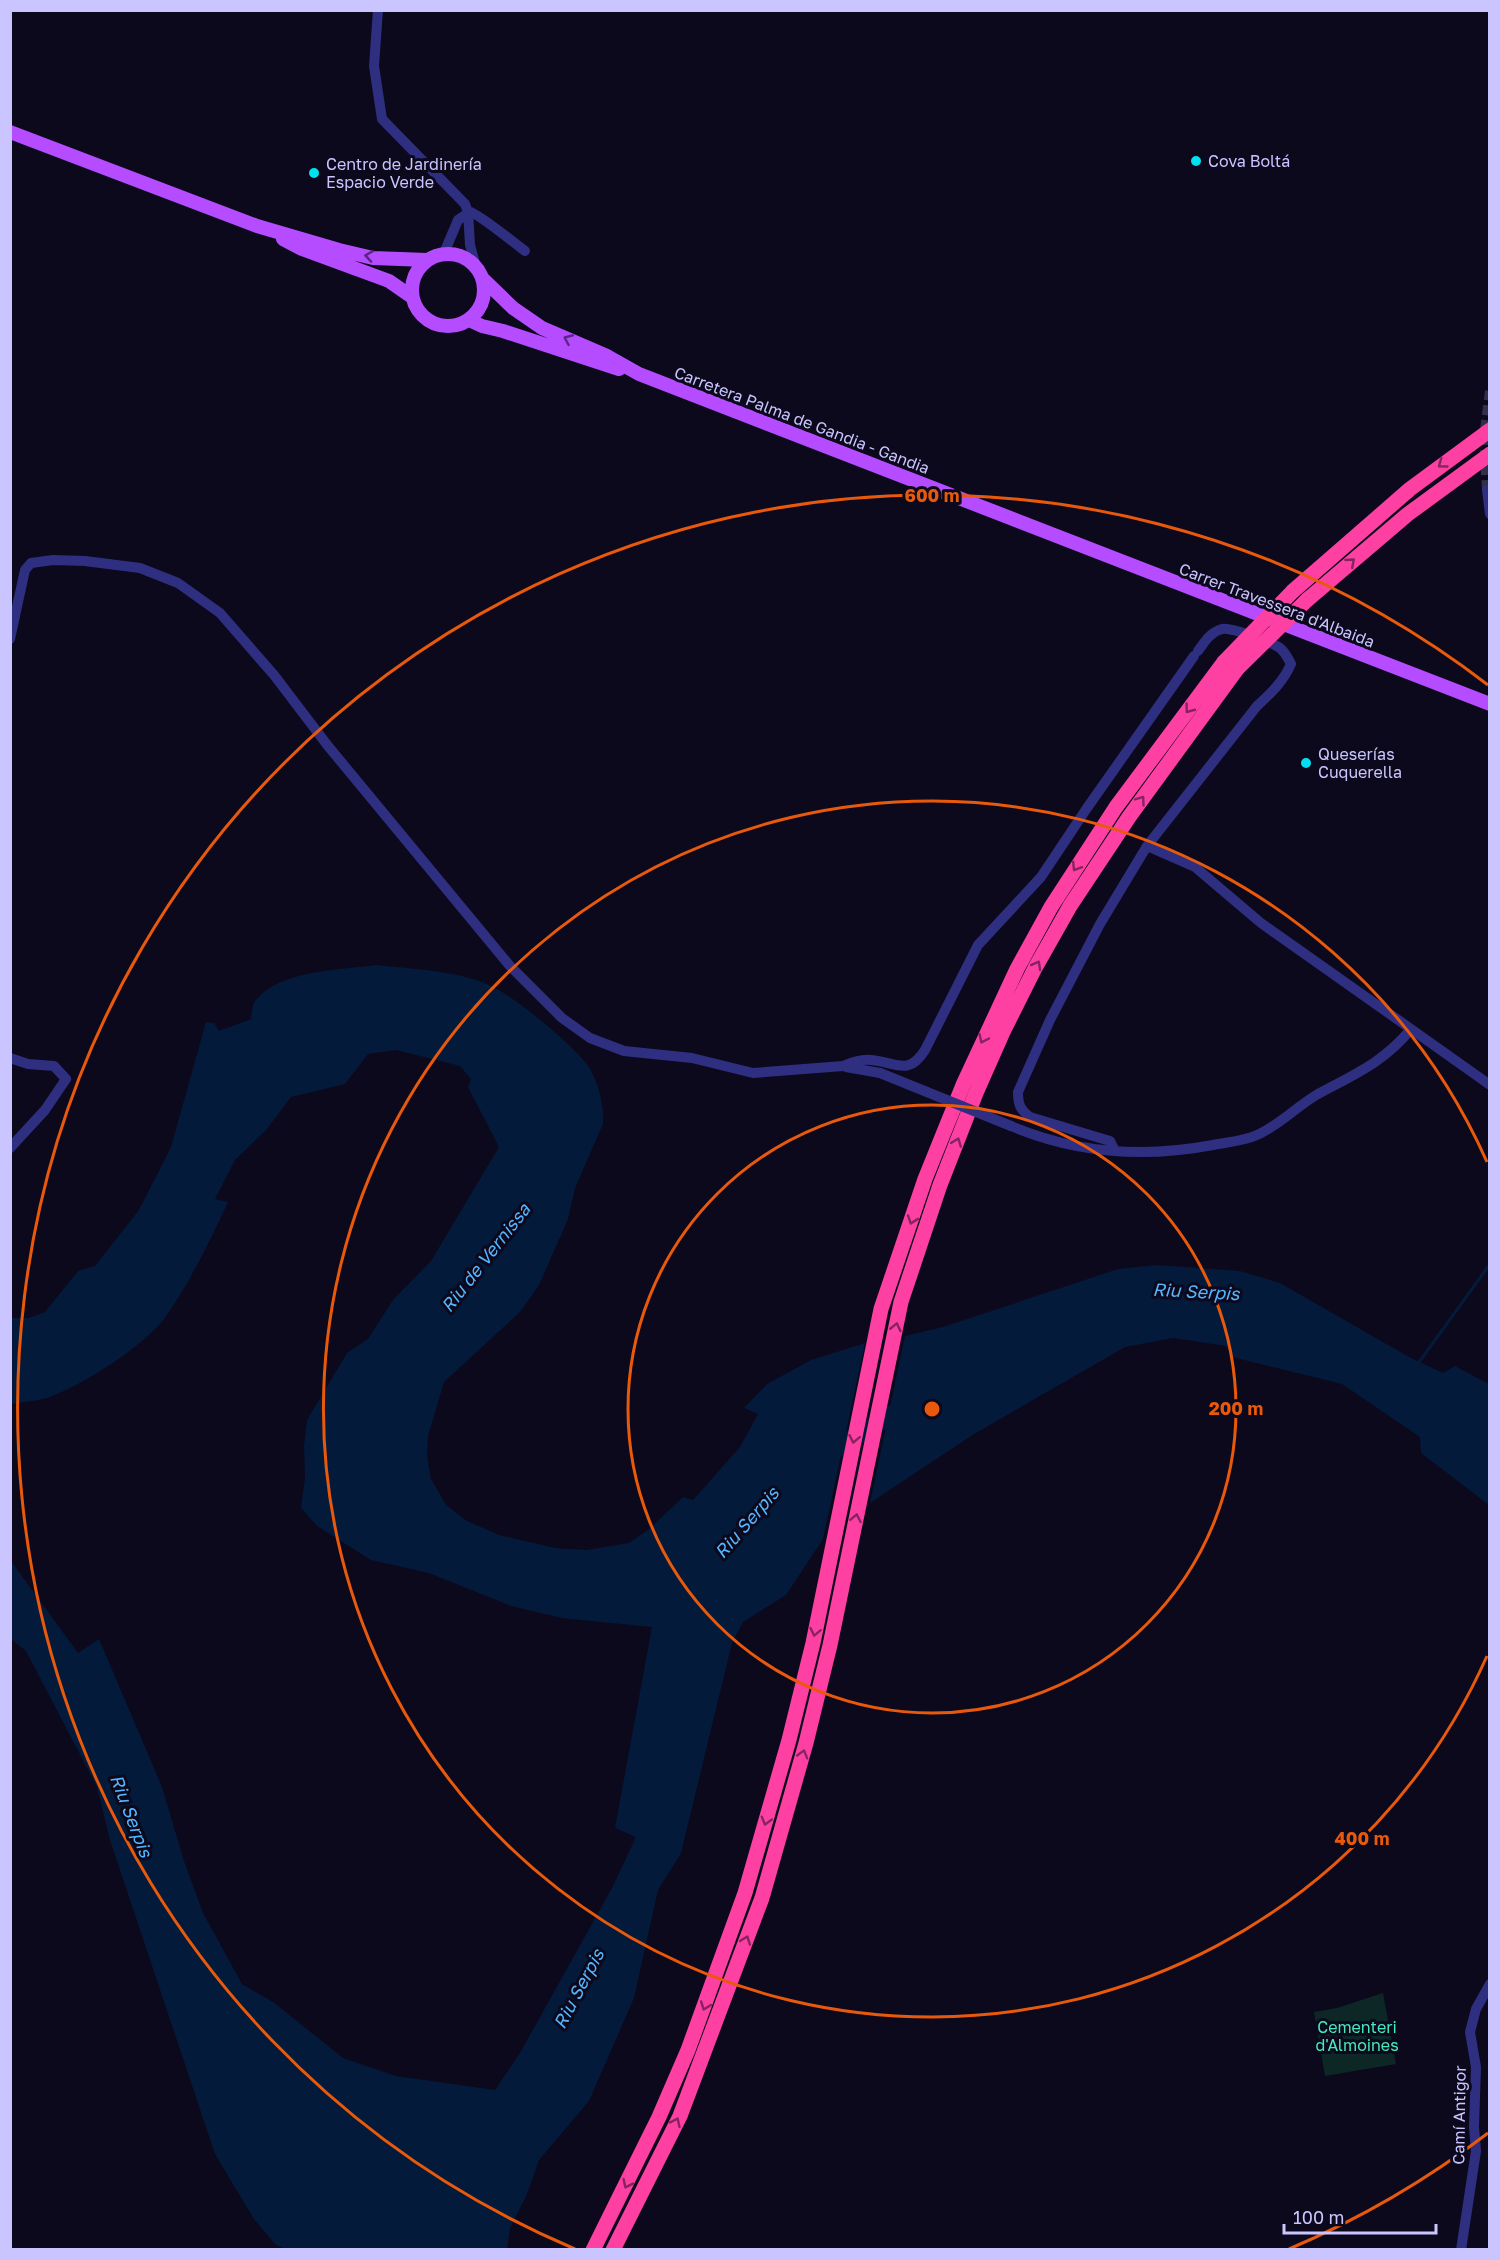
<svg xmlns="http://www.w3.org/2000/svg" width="1500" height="2260" viewBox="0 0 1500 2260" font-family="'Golos Text',sans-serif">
<rect width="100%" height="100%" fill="#0c091d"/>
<!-- green -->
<path fill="#0c2725" d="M1383,1993L1396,2064L1325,2076L1314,2012L1337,2008Z"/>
<!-- water -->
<path fill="#041a3b" d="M376,965C412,969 455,970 489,985C513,995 569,1042 586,1063C597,1077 605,1106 603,1124L575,1188L568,1219L539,1285L520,1312L444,1382L428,1436L427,1456L431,1479L446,1505L467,1521L499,1535L555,1548L587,1550L629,1543L649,1529L683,1497L693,1500L740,1447L758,1414L744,1408L767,1384L811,1360L865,1343L823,1539L786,1595L743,1622L732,1643L681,1853L658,1890L634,1998L589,2101L539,2160L527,2194L510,2228L507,2249H286L276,2245L254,2219L215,2154L110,1840L97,1787L26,1651L11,1639V1561L78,1653L99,1639L162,1787L184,1861L203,1913L242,1984L273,2002L343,2058L396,2076L495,2090L520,2053L613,1886L636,1837L615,1828L652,1627L562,1618L511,1606L429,1573L371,1560L317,1526L301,1508L305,1478L304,1446L307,1420L347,1353L368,1339L393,1300L431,1261L499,1147L468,1087L471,1079L460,1066L396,1050L368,1054L345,1084L291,1097L267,1129L235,1160L215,1199L228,1202C210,1241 191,1280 167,1315C145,1346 83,1385 47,1398C36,1401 22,1402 11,1404V1318H29L45,1312L78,1271L95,1266L139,1210L171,1147L206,1022L214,1023L219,1031L251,1019C252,1014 252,1005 255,1001C279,970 340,970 376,965Z
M1157,1265L1240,1271L1280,1283L1409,1357L1443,1373L1455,1366L1489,1384V1505L1421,1453L1420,1437L1342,1384L1232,1357L1226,1346L1173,1338L1125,1347L974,1434L870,1503L905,1336L943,1327L1118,1269Z"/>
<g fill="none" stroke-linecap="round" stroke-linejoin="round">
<!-- stream -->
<path stroke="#041a3b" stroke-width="3" d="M1417,1365L1490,1264"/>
<!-- river -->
<path stroke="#041a3b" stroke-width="18" d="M824,1456L908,1405"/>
<!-- minor-tunnel -->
<path stroke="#322f4a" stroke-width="10" stroke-dasharray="10 5" stroke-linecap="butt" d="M1487,490L1484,438L1490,391"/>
<!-- minor -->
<path stroke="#2f2f81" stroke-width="10" d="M378,10L374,66L382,119L465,204L468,212L470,245L476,267
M444,253L458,220L470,212C477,213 516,244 525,251
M1487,490L1490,514
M10,639L23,579L25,570L31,563L53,560L85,561L140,568L178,583L220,613L274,675L328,746L510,966L562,1018L590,1038L624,1051L692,1058L753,1073L843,1066C852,1062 861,1059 871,1060C896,1062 908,1077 925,1050L978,945L1041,877L1087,808L1194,656
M1147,846L1195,867L1261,923L1411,1029
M10,1058L28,1064L54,1066L66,1079L45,1110L10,1148
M846,1067L880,1073
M1011,1126C1075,1153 1144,1158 1213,1145C1228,1142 1244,1141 1257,1135C1280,1125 1297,1106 1318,1094C1355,1074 1384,1062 1411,1029L1490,1085
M1115,1151L1110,1141L1030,1117C1020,1110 1018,1104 1018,1092L1050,1020L1100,924L1147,846L1257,706C1271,693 1283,682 1291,664C1288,658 1285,652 1280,648C1271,642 1231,627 1222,629C1210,632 1204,643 1198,651
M1461,2250L1476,2151L1474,2127L1476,2067L1470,2032L1476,2009L1490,1984"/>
<!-- major -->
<path stroke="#b64cff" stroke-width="14" d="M10,132L257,226L339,250L373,258L427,260
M283,239L302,249L389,281L412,297
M412 290a36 36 0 1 1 72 0a36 36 0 1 1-72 0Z
M482,278L513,308L542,328L607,356L639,374L1490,704
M469,320L482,326L503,331L619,369"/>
<!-- highway -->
<path stroke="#ff40a3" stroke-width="15" d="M1293,591L1410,489L1490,430
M1307,600L1408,514L1490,454
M593,2250L659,2117L688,2050L745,1893L789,1740L813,1643L881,1309L925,1179L963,1085L1017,969L1051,907L1116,807L1224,662
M613,2250L680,2116L762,1898L806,1743L830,1645L901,1302L940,1185L976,1093L1003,1032L1035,968L1070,906L1129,817L1237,669"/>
<!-- minor-bridge -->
<path stroke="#2f2f81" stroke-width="10" d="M880,1073L1011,1126"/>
<!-- highway-bridge -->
<path stroke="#ff40a3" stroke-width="15" d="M1224,662L1293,591
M1237,669L1307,600"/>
</g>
<!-- one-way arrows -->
<defs><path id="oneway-chevron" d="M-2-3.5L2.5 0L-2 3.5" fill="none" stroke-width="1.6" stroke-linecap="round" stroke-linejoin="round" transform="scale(1.5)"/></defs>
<g stroke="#582783">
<use href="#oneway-chevron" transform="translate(369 256) rotate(-171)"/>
<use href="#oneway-chevron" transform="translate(568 339) rotate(-156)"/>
</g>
<g stroke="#862460">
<use href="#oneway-chevron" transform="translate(1442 464) rotate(144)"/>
<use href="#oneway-chevron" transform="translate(1351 562) rotate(-41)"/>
<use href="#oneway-chevron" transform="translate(1189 709) rotate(127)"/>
<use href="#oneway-chevron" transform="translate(1141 800) rotate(-54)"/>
<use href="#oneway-chevron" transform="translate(1076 867) rotate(122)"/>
<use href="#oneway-chevron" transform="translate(1037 965) rotate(-61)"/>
<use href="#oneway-chevron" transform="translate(983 1039) rotate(115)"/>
<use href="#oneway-chevron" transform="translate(957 1142) rotate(-69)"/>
<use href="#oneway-chevron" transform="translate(912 1220) rotate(109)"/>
<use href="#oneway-chevron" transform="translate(896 1327) rotate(-77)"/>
<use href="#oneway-chevron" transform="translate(854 1439) rotate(101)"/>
<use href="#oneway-chevron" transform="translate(856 1518) rotate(-79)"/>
<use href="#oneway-chevron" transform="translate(815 1632) rotate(102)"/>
<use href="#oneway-chevron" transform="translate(803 1754) rotate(-74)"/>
<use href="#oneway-chevron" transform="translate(766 1821) rotate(106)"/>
<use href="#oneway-chevron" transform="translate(746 1940) rotate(-70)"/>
<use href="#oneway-chevron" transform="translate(705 2006) rotate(110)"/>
<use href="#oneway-chevron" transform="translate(676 2122) rotate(-65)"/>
<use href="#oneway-chevron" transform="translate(627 2184) rotate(116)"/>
</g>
<!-- distance rings -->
<g fill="none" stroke="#e8590c" stroke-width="3">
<circle cx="932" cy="1409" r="304"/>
<path d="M1487 1656A608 608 0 1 1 1487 1162"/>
<path d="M1488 2133A913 913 0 0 1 1289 2249M575 2249A913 913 0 1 1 1488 685"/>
</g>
<!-- markers -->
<g fill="#00e1f0" stroke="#0c091d" stroke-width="2">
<circle cx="1196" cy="161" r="6"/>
<circle cx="314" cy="173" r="6"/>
<circle cx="1306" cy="763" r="6"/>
</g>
<g text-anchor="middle" stroke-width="6" stroke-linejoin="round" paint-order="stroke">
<!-- poi labels -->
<g font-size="16" fill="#cac5ff" stroke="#0c091d" text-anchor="start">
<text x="1208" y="167">Cova Boltá</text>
<text x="326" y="170">Centro de Jardinería<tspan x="326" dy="18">Espacio Verde</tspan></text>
<text x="1318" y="760">Queserías<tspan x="1318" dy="18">Cuquerella</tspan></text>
</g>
<!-- street labels -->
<g font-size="16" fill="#cac5ff" stroke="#0c091d">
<text transform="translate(802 420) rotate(21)" y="6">Carretera Palma de Gandia - Gandia</text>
<text transform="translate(1277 605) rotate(21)" y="6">Carrer Travessera d'Albaida</text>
<text transform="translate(1459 2115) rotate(-89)" y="6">Camí Antigor</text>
</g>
<!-- park labels -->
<g font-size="16" fill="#46eabb" stroke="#0c091d">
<text x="1357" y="2033">Cementeri<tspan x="1357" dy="18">d'Almoines</tspan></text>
</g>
<!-- water labels -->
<g font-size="18" font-style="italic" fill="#53b6ff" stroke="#0c091d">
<text transform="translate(486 1258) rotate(-52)" y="6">Riu de Vernissa</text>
<text transform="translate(1196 1292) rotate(3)" y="6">Riu Serpis</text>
<text transform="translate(747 1523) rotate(-49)" y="6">Riu Serpis</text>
<text transform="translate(131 1816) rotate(69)" y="6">Riu Serpis</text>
<text transform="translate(579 1989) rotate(-62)" y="6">Riu Serpis</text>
</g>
</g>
<circle cx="932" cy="1409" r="9" fill="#e8590c" stroke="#0c091d" stroke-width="3"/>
<g font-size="18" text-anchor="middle" font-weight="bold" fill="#e8590c" stroke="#0c091d" stroke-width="6" stroke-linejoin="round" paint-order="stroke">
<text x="932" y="502">600 m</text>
<text x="1236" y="1415">200 m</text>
<text x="1362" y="1845">400 m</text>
</g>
<!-- border -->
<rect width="1500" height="2260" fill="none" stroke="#cac5ff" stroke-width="24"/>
<!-- scale -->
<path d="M1284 2224v9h152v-9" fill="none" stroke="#cac5ff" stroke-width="3"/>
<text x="1293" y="2224" font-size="18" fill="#cac5ff" stroke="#0c091d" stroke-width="4.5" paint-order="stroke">100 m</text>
</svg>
